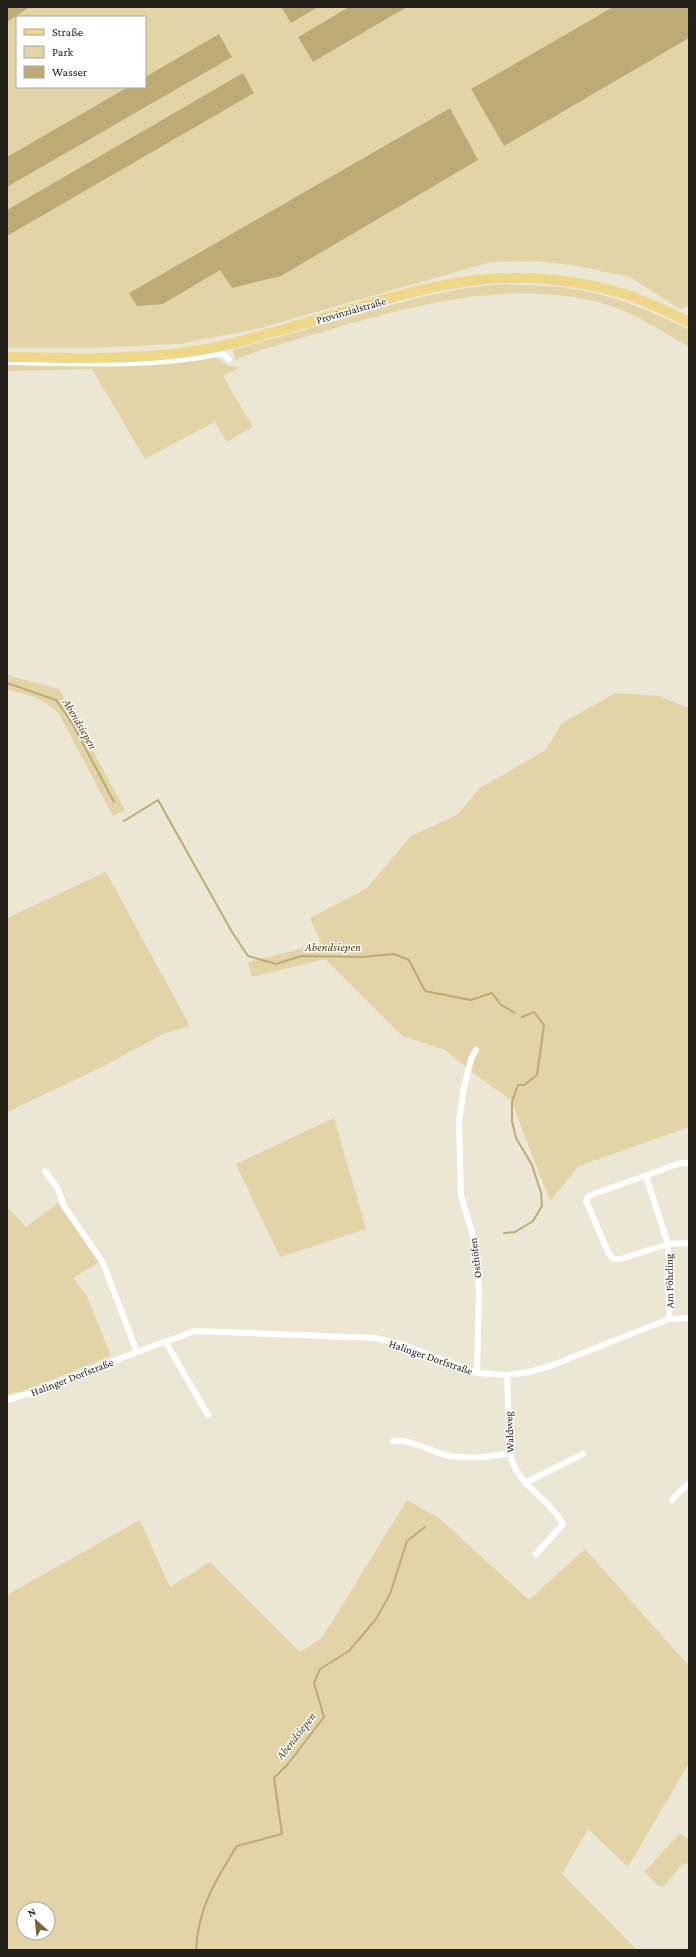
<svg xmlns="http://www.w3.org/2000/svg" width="696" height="1957" viewBox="0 0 696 1957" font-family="'Crimson Pro',serif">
<rect width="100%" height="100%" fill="#ece6d4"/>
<!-- green -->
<path fill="#e3d4a7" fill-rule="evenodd" d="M30,7H281L291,23L318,7H349L298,37L313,62L407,7H613L471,89L504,146L689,38V305L680,309L630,277L577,266L537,261L491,262L252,330L178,344L89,348H7V236L254,92L242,74L7,210V187L232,56L219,34L145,77V17H17V87H128L7,157V22ZM449,108L232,288L221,270L129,293Z
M505,284C529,286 555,285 579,290C618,297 654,312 689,330V347C659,329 628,309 594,301C480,276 367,320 258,351L235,360L233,350L417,298L466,288Z
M211,355L229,366L241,367L223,376L253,427L227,442L215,422L145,459L92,369L7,371V362Z
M7,675L59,689L125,810L113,816L59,714C42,697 30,695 7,690Z
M615,693L659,696L689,708V1127L579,1166L550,1201L511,1100L480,1078L445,1050L402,1036L325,959L252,977L248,962L321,944L310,918L366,889L411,836L457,815L480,788L546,750L561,724Z
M106,872L190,1026L163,1034L100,1068L7,1112V918Z
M334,1118L366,1229L280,1257L236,1164Z
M58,1203L99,1262L73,1278L87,1296L111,1356L23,1391L7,1394V1207L26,1227Z
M407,1500L439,1518L529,1600L585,1549L689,1666V1763L628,1867L588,1829L562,1874L637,1950H7V1595L140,1520L170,1587L210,1562L300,1652L322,1638ZM24,1909H48V1933H24Z
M680,1833L689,1840V1862L682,1865L663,1887L659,1886L644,1872Z"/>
<!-- water -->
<path fill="#bdab75" d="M7,7H30L7,22Z
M281,7H318L291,23Z
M349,7H407L313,62L298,37Z
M613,7H689V38L504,146L471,89Z
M219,34L232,57L7,187V157L128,87H145V77Z
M243,73L254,93L7,236V210Z
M450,108L478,160L281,276L232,288L220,270L163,304L137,306L129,293Z"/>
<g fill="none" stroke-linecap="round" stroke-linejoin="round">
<!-- stream -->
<path stroke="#bdab75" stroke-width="2" d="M7,683L56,700L72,723L114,802
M124,821L158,800L232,932L248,956L276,964L301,956L362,957L394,954L409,960L425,991L471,1000L492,993L501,1005L515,1013
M504,1233L515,1232L533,1221L542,1206L541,1193L532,1165L516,1138L512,1121V1102L518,1085H524L537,1075L544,1025L534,1012L522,1017
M196,1950C198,1908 215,1881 237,1846L282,1834L274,1778L288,1764L324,1717L314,1683L320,1669L349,1651L376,1619L390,1594L407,1541L425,1527"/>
<!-- minor -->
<path stroke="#fff" stroke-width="6" d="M7,362C79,363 151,368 222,353L229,359
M476,1050L471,1059L464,1087L459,1121L461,1195L475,1243L479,1292L477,1373
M689,1163H681L594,1194L588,1197L586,1201L609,1254L613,1259H620L668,1244L689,1243
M45,1171L58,1189L64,1206L103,1263L137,1352
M646,1176L668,1244L669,1319
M165,1341L208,1415
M507,1375L510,1453C516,1485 548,1497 563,1524L536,1554
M7,1400L34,1392L137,1352L195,1331L376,1338L404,1345L477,1373L507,1375L529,1372L550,1366L669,1319L689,1318
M393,1441C412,1439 427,1450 446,1455C467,1460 489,1457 510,1453
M525,1483L583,1454
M672,1500L679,1492L689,1484"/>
<!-- primary -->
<path stroke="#eed789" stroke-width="10" d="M7,357C76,358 149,361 217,347C240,342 262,335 285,329C352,310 433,280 503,278C544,277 585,282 624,294C647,301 668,312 689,322"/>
</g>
<g text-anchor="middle" stroke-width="3" stroke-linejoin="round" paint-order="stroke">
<!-- street labels -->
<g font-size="11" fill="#23211a" stroke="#fff">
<text transform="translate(351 310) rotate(-16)" y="4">Provinzialstraße</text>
<text transform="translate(475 1258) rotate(-97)" y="4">Osthöfen</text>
<text transform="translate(669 1281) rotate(-91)" y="4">Am Föhrling</text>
<text transform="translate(431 1357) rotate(19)" y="4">Halinger Dorfstraße</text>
<text transform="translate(72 1377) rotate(-21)" y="4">Halinger Dorfstraße</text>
<text transform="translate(509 1432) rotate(-93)" y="4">Waldweg</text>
</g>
<!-- water labels -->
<g font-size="12" font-style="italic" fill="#53461a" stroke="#fff">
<text transform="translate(80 724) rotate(60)" y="4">Abendsiepen</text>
<text x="333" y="951">Abendsiepen</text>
<text transform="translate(296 1736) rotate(-52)" y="4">Abendsiepen</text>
</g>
</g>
<!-- border -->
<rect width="696" height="1957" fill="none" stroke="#23211a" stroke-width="16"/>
<!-- legend -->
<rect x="16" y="16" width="130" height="72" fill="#ffffff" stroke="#a7a6a3"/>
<rect x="24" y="29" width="20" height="6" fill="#eed789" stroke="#a7a6a3"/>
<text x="52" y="36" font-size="12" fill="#23211a">Straße</text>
<rect x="24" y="46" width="20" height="12" fill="#e3d4a7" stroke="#a7a6a3"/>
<text x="52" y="56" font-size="12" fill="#23211a">Park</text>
<rect x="24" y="66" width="20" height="12" fill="#bdab75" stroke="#a7a6a3"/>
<text x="52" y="76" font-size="12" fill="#23211a">Wasser</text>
<!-- north arrow -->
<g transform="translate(36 1921) rotate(333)"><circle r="19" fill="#ffffff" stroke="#a7a6a3"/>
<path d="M0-3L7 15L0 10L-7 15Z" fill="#766634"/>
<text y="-6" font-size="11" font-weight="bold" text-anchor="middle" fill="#23211a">N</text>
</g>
</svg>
